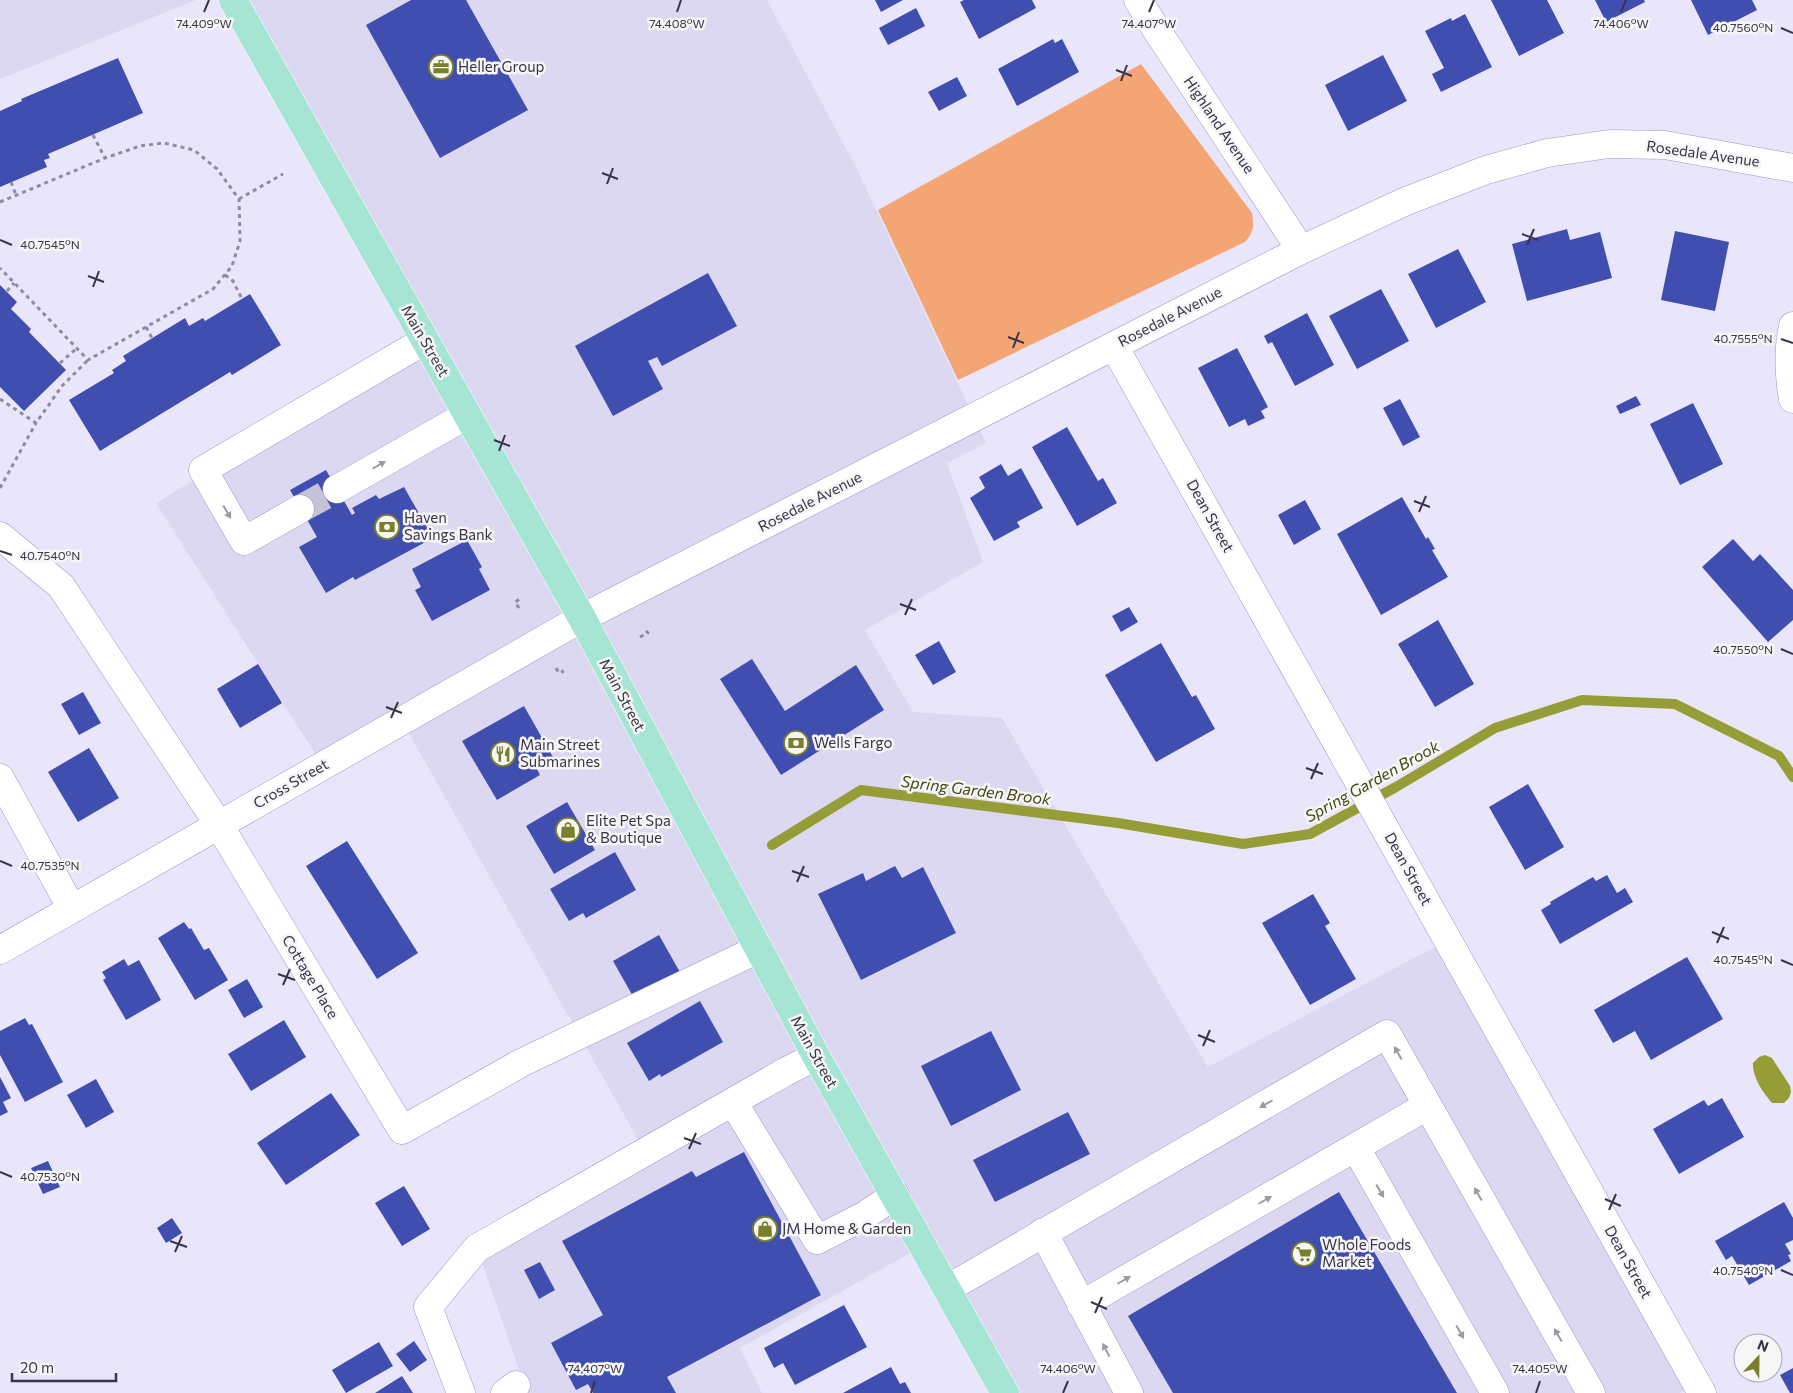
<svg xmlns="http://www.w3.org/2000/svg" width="1793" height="1393" viewBox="0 0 1793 1393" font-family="Commissioner,sans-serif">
<rect width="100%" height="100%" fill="#e9e6fc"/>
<!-- built -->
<path fill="#dcd8f1" d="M0,0H196L0,79Z
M233,0H767L856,167L986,443L947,463L983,562L865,630L913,712L1002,718L1208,1067L1448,940L1695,1381L1680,1393H1005L923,1246L740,1348L762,1393H527L477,1248L645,1152L402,721L323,766L156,503L424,341Z"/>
<!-- green -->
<path fill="#f3a574" d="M1141,64L1252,213C1254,226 1254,232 1245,242L958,380L878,210Z"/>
<!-- water -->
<path fill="#969d36" d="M1765,1055L1772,1058L1790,1086L1791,1092L1789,1098L1784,1103H1772C1763,1093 1752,1077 1753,1063L1759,1057Z"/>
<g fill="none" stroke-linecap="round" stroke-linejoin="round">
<!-- stream -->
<path stroke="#969d36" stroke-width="10" d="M772,845L861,790L1118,823L1243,844L1310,834L1396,787L1495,728L1582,700L1675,704L1779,756L1793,777"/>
</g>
<!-- building -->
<path fill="#404eb0" d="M411,0H466L528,110L440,158L366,25Z
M875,0H903L881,12Z
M964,0H1032L1036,8L979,39L960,2Z
M1491,0H1547L1564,33L1519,56Z
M1595,0H1644L1645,2L1606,22Z
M1691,0H1752L1757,10L1708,35Z
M916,8L925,26L888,45L879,28Z
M1465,14L1492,67L1441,92L1432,74L1444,68L1425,31L1451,18L1452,21Z
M1053,39L1055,43L1062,39L1079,72L1017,106L998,69Z
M1383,55L1407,101L1348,131L1325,85Z
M118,58L143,113L48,154L50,158L44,160L47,167L0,187V111L22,101L21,99Z
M957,77L967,96L939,111L928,92Z
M1567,229L1570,240L1600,232L1612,278L1527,301L1512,244Z
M1675,231L1729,242L1715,311L1661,300Z
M1458,249L1486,302L1436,328L1408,274Z
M708,273L737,326L662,366L657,357L648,361L663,389L613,416L575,346Z
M0,285L17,302L11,309L31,329L29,332L66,370L24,411L0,387Z
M1381,289L1409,341L1357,369L1329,316Z
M250,294L281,345L232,375L230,372L100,451L69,400L114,373L112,370L126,361L123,356L185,318L189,326L203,318L205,321Z
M1307,313L1334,365L1295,386L1272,342L1268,344L1264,336Z
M1237,348L1268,407L1261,411L1265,418L1248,426L1245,419L1229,427L1198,368Z
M1636,396L1641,405L1620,414L1616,406Z
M1400,399L1420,437L1403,446L1383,408Z
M1693,403L1723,464L1680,485L1650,424Z
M1067,427L1098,481L1103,478L1117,503L1077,526L1032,447Z
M1001,464L1008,476L1021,468L1043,508L1017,522L1020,527L994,541L970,498L985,488L979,477Z
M326,470L352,515L355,513L352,508L376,495L379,499L404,487L433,538L355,580L353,577L326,593L299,547L317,537L290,490Z
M1402,497L1426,539L1428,537L1435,549L1432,550L1448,577L1381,615L1337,534Z
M1305,500L1321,529L1294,545L1278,515Z
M1733,539L1753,561L1760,554L1793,590V620L1768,642L1702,567Z
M467,540L482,567L479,569L490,590L432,621L415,590L421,587L412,569Z
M1129,607L1138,622L1121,632L1112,616Z
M1438,620L1474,684L1435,707L1398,644Z
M939,641L956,672L933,685L915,655Z
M1161,643L1192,697L1196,695L1215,729L1156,762L1105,675Z
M752,659L785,711L856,665L884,710L781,775L720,679Z
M258,664L282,703L240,728L217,689Z
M83,692L101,723L79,735L61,704Z
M524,706L554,759L537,769L540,775L497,800L462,741Z
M89,748L119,798L78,822L48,772Z
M1528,784L1564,847L1525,870L1489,807Z
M567,802L595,850L554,874L526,826Z
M347,841L418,953L377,979L306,866Z
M615,852L636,890L586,918L583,913L569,921L550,889Z
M895,866L902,878L923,867L956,933L861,980L818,894L863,873L866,881Z
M1607,875L1617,893L1625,888L1633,902L1560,944L1541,910L1551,904L1550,902L1593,877L1596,881Z
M1313,894L1330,923L1325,926L1356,979L1310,1005L1262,923Z
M184,922L189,929L191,928L204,950L209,948L228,980L195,1000L158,938Z
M659,935L681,974L635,1000L613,961Z
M1687,957L1723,1019L1651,1060L1635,1031L1613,1043L1594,1010Z
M124,959L128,966L139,960L161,1000L126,1020L103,980L106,978L102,972Z
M247,979L263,1007L244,1018L228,990Z
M700,1001L723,1042L661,1077L660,1074L649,1081L627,1043Z
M25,1018L29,1025L32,1024L63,1082L25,1102L0,1055V1031Z
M284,1020L306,1057L251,1091L228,1054Z
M991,1031L1021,1090L951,1126L921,1066Z
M0,1077L11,1098L3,1102L8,1112L0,1116Z
M96,1079L114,1112L86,1128L67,1095Z
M331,1093L360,1135L286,1185L257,1143Z
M1722,1098L1744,1137L1679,1174L1653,1129L1704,1100L1708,1106Z
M1068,1112L1090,1154L995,1202L973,1160Z
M744,1152L821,1295L667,1377L676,1393H593L588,1384L576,1390L551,1343L603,1315L562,1241L692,1171L696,1177Z
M48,1161L60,1187L43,1194L31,1168Z
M404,1186L430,1229L402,1246L375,1203Z
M1339,1192L1457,1393H1173L1128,1316Z
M1784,1202L1793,1218V1240L1785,1244L1791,1254L1788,1255L1791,1261L1749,1285L1732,1256L1726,1260L1715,1241Z
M172,1218L182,1233L166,1243L157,1228Z
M540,1262L555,1290L539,1299L524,1270Z
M844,1305L867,1347L795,1385L783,1363L774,1368L764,1348Z
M414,1341L427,1360L410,1372L396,1354Z
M379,1342L393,1366L346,1393L332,1370Z
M891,1367L900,1384L905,1382L911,1393H843Z
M1793,1368V1393H1790L1780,1375Z
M402,1376L413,1393H375Z"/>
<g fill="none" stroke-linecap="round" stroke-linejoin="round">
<!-- minor-tunnel -->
<path stroke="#c6c2d8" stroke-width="28" stroke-dasharray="28 14" stroke-linecap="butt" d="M300,509L337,489"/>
<defs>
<path id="minor" d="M1138,0L1154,26L1301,250
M1793,326C1788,349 1789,376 1793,399
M1114,346L1702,1393
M337,489L467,415
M300,509L244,541L203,470L424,341
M0,536L61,586L219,825L402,1130L521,1063L758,949
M0,778L72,909
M0,950L582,618L1301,250L1404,202L1486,170L1547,153L1609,144L1665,145L1793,168
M733,1102L817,1240L864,1216L895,1195
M1356,1148L1495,1393
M1043,1232L1129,1393
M947,1289L1387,1034L1591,1393
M1081,1305L1427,1106
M461,1393L428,1307L477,1248L785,1072L816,1056
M505,1393L516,1385"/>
<path id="major" d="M233,0L582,618L816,1056L1005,1393"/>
</defs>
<!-- minor casing -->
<use href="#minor" stroke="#9f96c9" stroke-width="29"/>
<!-- major casing -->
<use href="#major" stroke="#fff" stroke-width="29"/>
<!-- path -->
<path stroke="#8f8ca1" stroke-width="3" stroke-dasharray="4 4" stroke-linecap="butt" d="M93,135L105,158
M11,182L16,195
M239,199L283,174
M0,202L105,158L140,146L164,143L194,150L217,169L239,199L240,241L232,266L213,289L88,360L0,268
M225,275L233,281L242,299
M7,291L14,283
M146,327L152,338
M60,363L77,348
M0,399L36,423L62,386L88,360
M0,488L36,423
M519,608L515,602L520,599
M640,637L648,633L643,628
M556,668L559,673L564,671"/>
<!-- minor -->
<use href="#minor" stroke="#fff" stroke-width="28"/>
<!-- major -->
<use href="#major" stroke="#a6e4d3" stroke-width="28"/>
</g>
<!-- one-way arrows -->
<defs><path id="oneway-solid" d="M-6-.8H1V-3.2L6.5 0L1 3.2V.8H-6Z" transform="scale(1.25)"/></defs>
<g fill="#9c9aa4">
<use href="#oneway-solid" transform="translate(379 465) rotate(-30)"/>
<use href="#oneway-solid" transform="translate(227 512) rotate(60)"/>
<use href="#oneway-solid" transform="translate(1398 1053) rotate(-119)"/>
<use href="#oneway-solid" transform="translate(1266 1104) rotate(150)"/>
<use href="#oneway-solid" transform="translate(1380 1191) rotate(60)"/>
<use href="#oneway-solid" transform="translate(1478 1194) rotate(-120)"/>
<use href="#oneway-solid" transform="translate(1265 1200) rotate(-30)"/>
<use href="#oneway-solid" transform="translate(1124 1280) rotate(-30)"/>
<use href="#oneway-solid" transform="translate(1460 1332) rotate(60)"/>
<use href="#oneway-solid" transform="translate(1558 1335) rotate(-120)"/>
<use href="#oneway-solid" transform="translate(1106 1350) rotate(-118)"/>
</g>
<!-- ticks -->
<path fill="none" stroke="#383449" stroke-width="2" d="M204,12L209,0M677,12L681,0M1149,12L1154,0M1621,12L1626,0M1781,28L1793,33M1116,70L1132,76M1121,81L1127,65M602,173L618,179M607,184L613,168M1522,234L1538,240M0,240L12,245M1527,245L1534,229M88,276L104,282M93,287L99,271M1008,337L1024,343M1781,339L1793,343M1013,348L1019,332M494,440L510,446M499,451L505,435M1414,501L1430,507M1419,512L1426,496M0,551L12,555M900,604L916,610M905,615L912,599M1781,649L1793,654M386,707L402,713M391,718L398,702M1306,768L1323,774M1311,779L1318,763M0,861L12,866M792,871L809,877M797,882L804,866M1712,932L1729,939M1717,943L1724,927M1781,960L1793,965M278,974L295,980M283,985L290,969M1198,1035L1215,1042M1203,1046L1210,1030M684,1138L701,1144M689,1149L696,1133M0,1172L12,1177M1605,1199L1621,1206M1609,1210L1616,1194M170,1241L187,1247M175,1252L182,1236M1781,1270L1793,1275M1091,1302L1107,1309M1095,1313L1102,1297M591,1393L595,1381M1063,1393L1068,1381M1536,1393L1540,1381"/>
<!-- icons -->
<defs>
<symbol id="office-ring" viewBox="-11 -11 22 22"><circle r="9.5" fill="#f6f6f6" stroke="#7a7f29" stroke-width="1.5"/><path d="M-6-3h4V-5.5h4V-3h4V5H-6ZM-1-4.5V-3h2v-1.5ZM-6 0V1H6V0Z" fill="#7a7f29"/></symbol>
<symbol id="bank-ring" viewBox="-11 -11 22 22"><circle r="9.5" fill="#f6f6f6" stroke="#7a7f29" stroke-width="1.5"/><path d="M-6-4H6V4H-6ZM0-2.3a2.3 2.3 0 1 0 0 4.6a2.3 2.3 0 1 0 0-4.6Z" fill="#7a7f29"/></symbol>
<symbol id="restaurant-ring" viewBox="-11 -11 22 22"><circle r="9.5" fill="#f6f6f6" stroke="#7a7f29" stroke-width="1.5"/><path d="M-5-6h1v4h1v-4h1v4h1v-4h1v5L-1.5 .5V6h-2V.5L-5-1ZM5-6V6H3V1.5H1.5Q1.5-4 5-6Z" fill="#7a7f29"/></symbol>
<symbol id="shop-ring" viewBox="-11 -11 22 22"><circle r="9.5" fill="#f6f6f6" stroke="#7a7f29" stroke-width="1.5"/><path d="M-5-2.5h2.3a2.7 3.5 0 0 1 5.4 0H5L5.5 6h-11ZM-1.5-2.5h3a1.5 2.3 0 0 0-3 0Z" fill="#7a7f29"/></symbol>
<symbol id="supermarket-ring" viewBox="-11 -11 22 22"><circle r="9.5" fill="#f6f6f6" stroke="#7a7f29" stroke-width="1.5"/><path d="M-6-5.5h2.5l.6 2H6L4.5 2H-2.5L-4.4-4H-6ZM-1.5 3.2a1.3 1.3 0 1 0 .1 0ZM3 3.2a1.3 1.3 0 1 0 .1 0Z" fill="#7a7f29"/></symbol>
</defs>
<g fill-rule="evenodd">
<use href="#office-ring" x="427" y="53" width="28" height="28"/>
<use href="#bank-ring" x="373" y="513" width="28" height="28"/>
<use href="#bank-ring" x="782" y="729" width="28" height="28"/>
<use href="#restaurant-ring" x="489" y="740" width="28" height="28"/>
<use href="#shop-ring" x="554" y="816" width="28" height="28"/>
<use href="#shop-ring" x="751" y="1215" width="28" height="28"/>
<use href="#supermarket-ring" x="1290" y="1240" width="28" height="28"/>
</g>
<g text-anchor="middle" stroke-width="5" stroke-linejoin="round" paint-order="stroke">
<!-- poi labels -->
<g font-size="15" fill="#383449" stroke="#f6f6f6" text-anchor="start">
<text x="458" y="72">Heller Group</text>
<text x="404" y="523">Haven<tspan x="404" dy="17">Savings Bank</tspan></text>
<text x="814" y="748">Wells Fargo</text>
<text x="520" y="750">Main Street<tspan x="520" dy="17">Submarines</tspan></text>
<text x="586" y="826">Elite Pet Spa<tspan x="586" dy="17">&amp; Boutique</tspan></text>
<text x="782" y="1234">JM Home &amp; Garden</text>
<text x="1322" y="1250">Whole Foods<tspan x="1322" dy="17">Market</tspan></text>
</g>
<!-- street labels -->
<g font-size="15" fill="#383449" stroke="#f6f6f6">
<text transform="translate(1219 125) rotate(56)" y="5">Highland Avenue</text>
<text transform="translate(1703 154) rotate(8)" y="5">Rosedale Avenue</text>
<text transform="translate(1170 317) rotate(-27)" y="5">Rosedale Avenue</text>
<text transform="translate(425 341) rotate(60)" y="5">Main Street</text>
<text transform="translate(810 502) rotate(-27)" y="5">Rosedale Avenue</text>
<text transform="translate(1210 516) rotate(61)" y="5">Dean Street</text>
<text transform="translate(622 695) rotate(62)" y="5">Main Street</text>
<text transform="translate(291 784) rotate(-30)" y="5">Cross Street</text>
<text transform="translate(1408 869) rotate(61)" y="5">Dean Street</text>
<text transform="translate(310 977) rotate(59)" y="5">Cottage Place</text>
<text transform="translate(814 1052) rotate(61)" y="5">Main Street</text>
<text transform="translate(1628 1262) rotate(61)" y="5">Dean Street</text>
</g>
<!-- water labels -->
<g font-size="16" font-style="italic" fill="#444710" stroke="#f6f6f6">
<text transform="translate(1372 781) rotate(-29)" y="6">Spring Garden Brook</text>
<text transform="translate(976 790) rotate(7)" y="6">Spring Garden Brook</text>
</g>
</g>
<g font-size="12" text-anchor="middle" fill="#383449" stroke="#f6f6f6" stroke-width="5" stroke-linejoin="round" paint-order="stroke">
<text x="204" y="28">74.409°W</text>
<text x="677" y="28">74.408°W</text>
<text x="1149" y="28">74.407°W</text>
<text x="1621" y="28">74.406°W</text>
<text x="1743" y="32">40.7560°N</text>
<text x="50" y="249">40.7545°N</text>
<text x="1743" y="343">40.7555°N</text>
<text x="50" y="560">40.7540°N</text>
<text x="1743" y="654">40.7550°N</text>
<text x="50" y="870">40.7535°N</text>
<text x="1743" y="964">40.7545°N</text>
<text x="50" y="1181">40.7530°N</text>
<text x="1743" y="1275">40.7540°N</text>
<text x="595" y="1373">74.407°W</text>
<text x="1068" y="1373">74.406°W</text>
<text x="1540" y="1373">74.405°W</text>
</g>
<!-- north arrow -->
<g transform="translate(1758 1358) rotate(22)"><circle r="24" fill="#f6f6f6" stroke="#aaa8b1"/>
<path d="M0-4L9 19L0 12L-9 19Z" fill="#7a7f29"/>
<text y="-8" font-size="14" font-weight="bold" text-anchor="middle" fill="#383449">N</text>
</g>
<!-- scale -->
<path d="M12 1373v8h104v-8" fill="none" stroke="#383449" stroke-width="2.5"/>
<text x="20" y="1373" font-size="15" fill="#383449" stroke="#f6f6f6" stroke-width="4" paint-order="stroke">20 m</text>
</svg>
